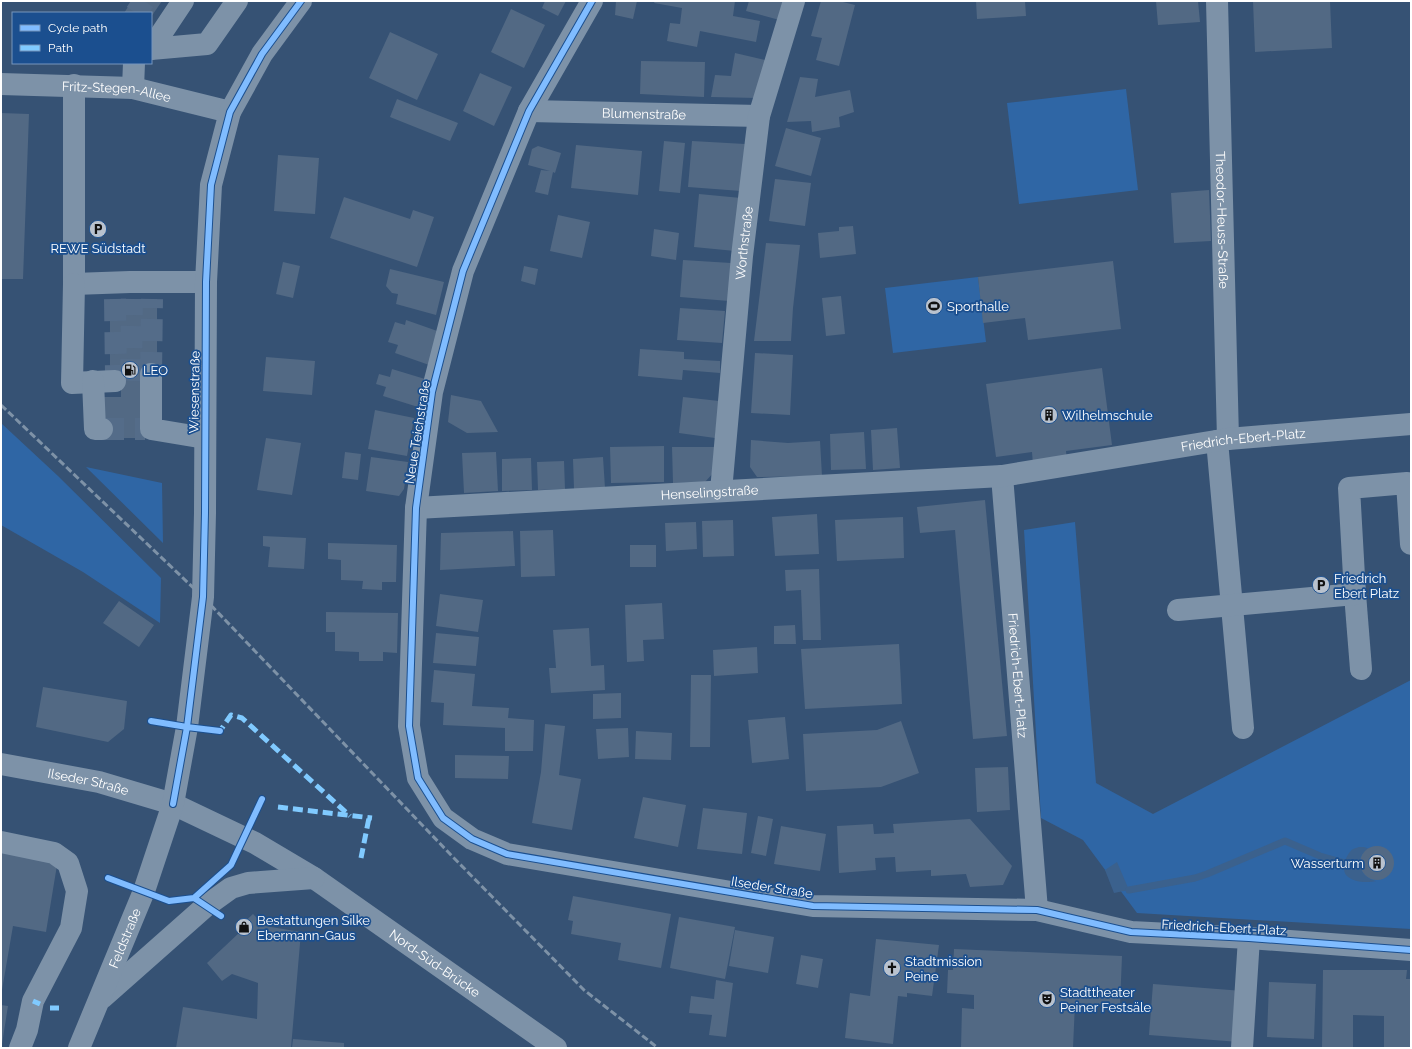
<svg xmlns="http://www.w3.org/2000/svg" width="1412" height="1049" viewBox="0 0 1412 1049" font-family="Raleway,sans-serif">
<rect width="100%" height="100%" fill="#365274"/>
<!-- green -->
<path fill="#2f66a5" d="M1126,89L1138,190L1019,204L1007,103Z
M978,277L986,342L893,353L885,288Z
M1,423L58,476L161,578L160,623L83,572L1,525Z
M86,467L162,483L163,543Z
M1075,522L1096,783L1153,814L1411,680V929L1137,913L1083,840L1041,818L1024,530Z"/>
<!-- water -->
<path fill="#3b618d" d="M1359,847H1364L1369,849C1352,858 1360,877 1376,881C1368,883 1353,883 1346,875C1341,868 1346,854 1353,849C1355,848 1357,848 1359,847Z
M1117,862L1129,890L1114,893L1105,870Z"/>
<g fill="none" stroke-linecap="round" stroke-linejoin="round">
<!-- stream -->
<path stroke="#3b618d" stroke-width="7" d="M1129,890L1195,878L1207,874L1285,841L1320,856L1345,863"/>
</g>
<!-- building -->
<path fill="#526984" d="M132,1H162L151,17V13H124Z
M545,1H566L558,16L542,8Z
M616,1H637L633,19L615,15Z
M655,1H735L733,16L760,21L756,42L700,31L697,47L667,41L670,23L680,24L682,8L654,3Z
M749,1H788L783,21L746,11Z
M821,1H839L855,5L839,66L816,60L822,38L811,36Z
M976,1H1025L1026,16L977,19Z
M1156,1H1198L1200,22L1158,25Z
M1253,1H1330L1332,48L1255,52Z
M511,9L545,25L524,68L491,52Z
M390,32L438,54L417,100L369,78Z
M735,53L769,61L757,98L711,97L715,75L731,76Z
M641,61L705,62L704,97L640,94Z
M480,73L512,87L494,126L463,111Z
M800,77L818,79L815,97L850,90L854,112L839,117L840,127L812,132L811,121L787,122Z
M397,99L458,123L450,141L390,117Z
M1,113L29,114L23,279H1Z
M786,128L821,138L811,176L775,166Z
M664,141L685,143L680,193L659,191Z
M692,141L745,144L741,191L688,187Z
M576,145L642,151L638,195L571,188Z
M538,146L561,153L555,173L553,172L548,195L535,192L541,170L550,171L528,165L532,149Z
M278,155L319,158L315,214L274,211Z
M775,179L811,183L805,226L769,221Z
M1209,190L1211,241L1174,243L1171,193Z
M699,194L741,198L735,251L694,247Z
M344,197L410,219L413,210L434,217L417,267L330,238Z
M558,215L590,222L582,258L550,251Z
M853,226L856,254L820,258L818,233L839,231V227Z
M654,229L679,233L676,260L651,256Z
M766,243L800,245L793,308L791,341H754Z
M683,260L731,263L729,301L680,297Z
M1113,261L1121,329L1028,340L1025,318L983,323L978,277Z
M283,262L300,266L293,298L276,294Z
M524,266L538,269L535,285L521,281Z
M390,269L444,282L436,315L396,304L398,294L392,293L386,286Z
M841,296L845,334L826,336L822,298Z
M110,299H157V374L145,438H102L101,397H121V374H110Z
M680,308L725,311L722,343L677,340Z
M406,320L443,333L432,366L395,353L398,345L388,342L395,322L405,325Z
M640,349L684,352V359L720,361V373L683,370L682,380L638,376Z
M755,353L793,355L790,415L751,413Z
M266,357L315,361L312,395L263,391Z
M1102,368L1112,445L1066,451L1067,461L1033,465L1032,452L996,457L986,384Z
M392,369L425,379L418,407L383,396L386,387L376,384L379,374L390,377Z
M451,395L481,401L498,432L467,433L448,422Z
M683,397L719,401L715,438L679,433Z
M375,410L414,418L407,456L368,449Z
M897,428L900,468L873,470L871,430Z
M864,432L866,469L831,470L830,434Z
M266,438L301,443L292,495L257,490Z
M751,440L788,443L820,441L822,476L757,477L750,467Z
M664,446V482L611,483L610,447Z
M672,447H715L714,472L705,482L673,483Z
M345,452L361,454L358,480L342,478Z
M496,452L498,491L464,493L462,453Z
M371,457L408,462L404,489L399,496L366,491Z
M603,457L605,488L574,489L573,459Z
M531,458L532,490L502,491V459Z
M564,461L565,489L538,490L537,462Z
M985,500L1007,736L973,739L955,530L920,533L917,507Z
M817,514L819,554L775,556L772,517Z
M903,517L904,558L837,561L835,520Z
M733,520L734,556L703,557L702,521Z
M696,522L697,549L666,551L665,523Z
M553,530L555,576L521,577L520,531Z
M513,531L515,566L440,570L441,533Z
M263,536L306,538L304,569L268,567L270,547L263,546Z
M328,543L397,545L396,582H382V590L362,589L363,581L341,580V560L328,559Z
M630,545H656V567H630Z
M819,569L821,640H803L801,590L786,591L785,570Z
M440,594L483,600L478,632L436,626Z
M119,601L154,625L139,647L103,623Z
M662,603L664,639L643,640L644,661L627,662L625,605Z
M326,612L398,613L397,653L383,652V661H359V652L335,651V632H326Z
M795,625L796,644H774V626Z
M589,628L591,666L604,665L605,690L551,693L549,668H556L553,630Z
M436,633L479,637L476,666L433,663Z
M899,644L902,704L805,709L801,649Z
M757,647L758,673L714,676L713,650Z
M434,670L475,674L472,706L509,708L508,718L534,720L533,751H505V728L443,725L444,703L431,702Z
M691,675H711L710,747H690Z
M43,687L127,701L124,729L108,742L36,727Z
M621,693V718L593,719V694Z
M785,717L789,759L752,763L748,720Z
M901,721L919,773L881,787L806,791L803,734L877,730Z
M545,724L565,726L559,775L581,779L572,830L532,823L541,772Z
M628,728L629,757L598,759L596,729Z
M636,731L672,733L671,760L635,759Z
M455,755L509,756L508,779L455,778Z
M1008,767L1010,810L977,812L975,768Z
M643,797L686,805L678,847L634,838Z
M703,808L747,813L742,854L697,849Z
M758,816L773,819L766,856L751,853Z
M970,819L1012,866L1003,885L970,887L966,874L931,876V870L896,872L895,857L875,858L876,870L839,873L837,826L873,824L874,834L894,833L893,824Z
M781,826L826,834L820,871L774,864Z
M1360 863a17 17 0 1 1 34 0a17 17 0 1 1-34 0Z
M1,849L58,859L46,932L13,926L2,990Z
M573,896L671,914L661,968L618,960L621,943L571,934L573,921L568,920Z
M253,914L265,926L301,932L291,1048H176L183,1007L257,1019L258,983L232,974L222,981L207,963L240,932L238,928Z
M679,917L735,927L725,979L670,968Z
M735,930L774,937L768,973L729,966Z
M876,939L939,945L932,996L907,993V997L898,996L893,1044L845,1038L850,993L870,996Z
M954,949L1122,956L1120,1005L1075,1003L1073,1048H961L962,1008L974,1009V995L947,993L948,970H953Z
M801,955L823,959L818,988L796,984Z
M1323,970H1407L1406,979H1411V1048H1384V1016L1353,1015V1048H1322Z
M716,980L733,983L726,1037L709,1035L712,1015L689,1013L691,996L714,999Z
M1269,982L1316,984L1314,1039L1267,1037Z
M1153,984L1243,991L1239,1042L1149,1035Z
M1,1005L8,1006L2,1044H1Z
M293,1039L344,1043V1048H292Z"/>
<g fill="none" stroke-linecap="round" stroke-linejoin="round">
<!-- minor-tunnel -->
<path stroke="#546c89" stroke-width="22" stroke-dasharray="22 11" stroke-linecap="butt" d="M136,13L144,1
M115,299L116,374
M151,374L152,299
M131,381L132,299
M102,429H145"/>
<!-- minor -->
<g stroke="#7d92a8" stroke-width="22">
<path d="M592,1L529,111L463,271L432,392L416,508L409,726L418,778L443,818L472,839L507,854L813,906L1037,910L1131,932L1249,938L1411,950"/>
<path id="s1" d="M1217,1L1228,439"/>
<path d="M151,49L207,44L237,1"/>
<path d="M151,49L183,1"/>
<path id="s2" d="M1,84L133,88L230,112"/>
<path d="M74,85V284L130,282H206"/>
<path d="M133,88L134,63"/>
<path id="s3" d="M529,111L759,116"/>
<path d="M74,284L72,383L115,381"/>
<path d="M151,374V429L205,438"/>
<path d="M93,381L95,429H102"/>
<path d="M1217,441L1243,728"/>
<path id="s4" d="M1002,476L1037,910"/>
<path id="s5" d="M721,491L742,256L759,116L794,1"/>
<path id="s6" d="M416,508L1002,476L1228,439L1411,424"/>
<path d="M1355,594L1361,669"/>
<path d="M1178,610L1355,594L1349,488L1407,483L1411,544"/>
<path id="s7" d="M1,764L99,782L173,804L255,843L314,878L556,1048"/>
<path d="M1,842L54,853L68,863L77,891L71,928L33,1001L27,1030L20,1048"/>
<path d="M102,998L206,906L231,888L248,883L314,878"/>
<path id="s8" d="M79,1048L144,891L173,804L187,727L203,597L205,513L206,282L211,185L230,112L262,54L301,1"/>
<path d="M1242,1048L1249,938"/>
</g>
<!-- rail -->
<path stroke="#7e92a7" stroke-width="3" stroke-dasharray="7 3" stroke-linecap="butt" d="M1,405L203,597L451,855L584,990L658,1048"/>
<!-- quiet -->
<path stroke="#80caff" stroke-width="5" stroke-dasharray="10 5" stroke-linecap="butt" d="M216,730L220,731L231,715L242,718L350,816
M278,807L372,818
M361,858L369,818
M33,1001L40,1004
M50,1008H59"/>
<defs>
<path id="cycleway" d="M592,1L529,111L463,271L432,392L416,508L409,726L418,778L443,818L472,839L507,854L813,906L1037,910L1131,932L1249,938L1411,950
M151,721L187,727L220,731
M173,804L187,727L203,597L205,513L206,282L211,185L230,112L262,54L301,1
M108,878L169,901L194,898L221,916
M194,898L231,865L262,799"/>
</defs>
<!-- cycleway casing -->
<use href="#cycleway" stroke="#1b4f8f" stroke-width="8"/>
<!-- cycleway -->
<use href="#cycleway" stroke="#80bcff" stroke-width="6"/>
</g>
<!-- icons -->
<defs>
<symbol id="parking-disc" viewBox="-11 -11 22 22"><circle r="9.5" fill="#b9c2ce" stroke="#1b4f8f"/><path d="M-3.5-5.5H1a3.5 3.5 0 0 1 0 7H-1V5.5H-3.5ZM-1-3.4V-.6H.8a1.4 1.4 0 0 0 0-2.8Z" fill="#111"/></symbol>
<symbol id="stadium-disc" viewBox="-11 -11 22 22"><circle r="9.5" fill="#b9c2ce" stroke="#1b4f8f"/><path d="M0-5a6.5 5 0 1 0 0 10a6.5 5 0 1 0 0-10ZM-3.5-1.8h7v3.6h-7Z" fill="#111"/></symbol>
<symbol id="fuel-disc" viewBox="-11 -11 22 22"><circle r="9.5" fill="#b9c2ce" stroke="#1b4f8f"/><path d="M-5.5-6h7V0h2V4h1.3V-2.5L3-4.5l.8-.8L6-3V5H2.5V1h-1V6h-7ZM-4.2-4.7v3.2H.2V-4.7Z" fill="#111"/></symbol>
<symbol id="building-disc" viewBox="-11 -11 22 22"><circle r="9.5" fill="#b9c2ce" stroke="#1b4f8f"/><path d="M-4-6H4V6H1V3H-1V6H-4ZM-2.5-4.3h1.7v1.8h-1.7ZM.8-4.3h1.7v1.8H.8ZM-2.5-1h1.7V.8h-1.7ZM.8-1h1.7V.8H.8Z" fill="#111"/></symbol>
<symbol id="shop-disc" viewBox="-11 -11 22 22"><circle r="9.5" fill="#b9c2ce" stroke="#1b4f8f"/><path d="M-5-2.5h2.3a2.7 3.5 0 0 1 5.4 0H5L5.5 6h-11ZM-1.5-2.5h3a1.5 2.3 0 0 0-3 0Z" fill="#111"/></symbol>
<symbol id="church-disc" viewBox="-11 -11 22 22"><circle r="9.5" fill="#b9c2ce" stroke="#1b4f8f"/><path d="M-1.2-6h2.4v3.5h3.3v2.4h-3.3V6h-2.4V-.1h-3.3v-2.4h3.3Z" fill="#111"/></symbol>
<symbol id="theatre-disc" viewBox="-11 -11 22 22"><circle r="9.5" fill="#b9c2ce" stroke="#1b4f8f"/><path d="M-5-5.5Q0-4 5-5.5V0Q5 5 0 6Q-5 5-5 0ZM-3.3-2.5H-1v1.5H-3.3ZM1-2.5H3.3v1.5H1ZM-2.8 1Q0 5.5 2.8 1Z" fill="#111"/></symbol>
</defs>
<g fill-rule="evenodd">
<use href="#parking-disc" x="88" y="219" width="20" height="20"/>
<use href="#stadium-disc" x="924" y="296" width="20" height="20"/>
<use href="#fuel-disc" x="120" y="360" width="20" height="20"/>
<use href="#building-disc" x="1039" y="405" width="20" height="20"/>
<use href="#parking-disc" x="1311" y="575" width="20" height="20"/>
<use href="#building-disc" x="1367" y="853" width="20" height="20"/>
<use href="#shop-disc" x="234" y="917" width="20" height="20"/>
<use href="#church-disc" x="882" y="958" width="20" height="20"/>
<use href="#theatre-disc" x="1037" y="989" width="20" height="20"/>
</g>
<g text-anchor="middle" stroke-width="3.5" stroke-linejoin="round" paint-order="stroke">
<!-- street labels -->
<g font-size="13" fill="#fff" stroke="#1b4f8f">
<text dy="5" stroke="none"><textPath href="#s2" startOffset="116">Fritz-Stegen-Allee</textPath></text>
<text dy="5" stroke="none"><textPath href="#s3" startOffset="115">Blumenstraße</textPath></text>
<text dy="5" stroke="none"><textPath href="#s1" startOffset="219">Theodor-Heuss-Straße</textPath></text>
<text dy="5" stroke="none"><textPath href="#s5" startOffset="249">Worthstraße</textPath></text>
<text transform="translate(194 392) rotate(-89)" y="5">Wiesenstraße</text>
<text transform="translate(417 432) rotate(-81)" y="5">Neue Teichstraße</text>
<text dy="5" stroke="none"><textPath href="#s6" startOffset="831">Friedrich-Ebert-Platz</textPath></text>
<text dy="5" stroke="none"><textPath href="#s6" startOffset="294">Henselingstraße</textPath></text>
<text dy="5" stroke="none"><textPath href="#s4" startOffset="200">Friedrich-Ebert-Platz</textPath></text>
<text dy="5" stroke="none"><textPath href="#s7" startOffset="89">Ilseder Straße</textPath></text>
<text transform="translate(772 887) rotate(9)" y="5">Ilseder Straße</text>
<text transform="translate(1224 927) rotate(3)" y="5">Friedrich-Ebert-Platz</text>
<text dy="5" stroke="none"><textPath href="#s8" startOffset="119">Feldstraße</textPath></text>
<text dy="5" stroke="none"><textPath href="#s7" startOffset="484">Nord-Süd-Brücke</textPath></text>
</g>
<!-- poi labels -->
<g font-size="13" fill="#fff" stroke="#1b4f8f" text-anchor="start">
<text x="98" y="253" text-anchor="middle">REWE Südstadt</text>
<text x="947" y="311">Sporthalle</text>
<text x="143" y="375">LEO</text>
<text x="1062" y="420">Wilhelmschule</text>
<text x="1334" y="583">Friedrich<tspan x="1334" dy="15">Ebert Platz</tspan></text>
<text x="1364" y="868" text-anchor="end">Wasserturm</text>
<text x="257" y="925">Bestattungen Silke<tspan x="257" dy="15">Ebermann-Gaus</tspan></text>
<text x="905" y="966">Stadtmission<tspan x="905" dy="15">Peine</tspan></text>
<text x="1060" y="997">Stadttheater<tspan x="1060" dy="15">Peiner Festsäle</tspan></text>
</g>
</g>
<!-- border -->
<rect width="1412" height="1049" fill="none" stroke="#ffffff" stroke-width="4"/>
<!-- legend -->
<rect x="12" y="12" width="140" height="52" fill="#1b4f8f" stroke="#7695bc"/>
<rect x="20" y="25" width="20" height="6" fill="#80bcff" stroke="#7695bc"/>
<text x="48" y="32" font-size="12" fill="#ffffff">Cycle path</text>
<rect x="20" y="45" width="20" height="6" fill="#80caff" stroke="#7695bc"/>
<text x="48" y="52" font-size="12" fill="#ffffff">Path</text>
</svg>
